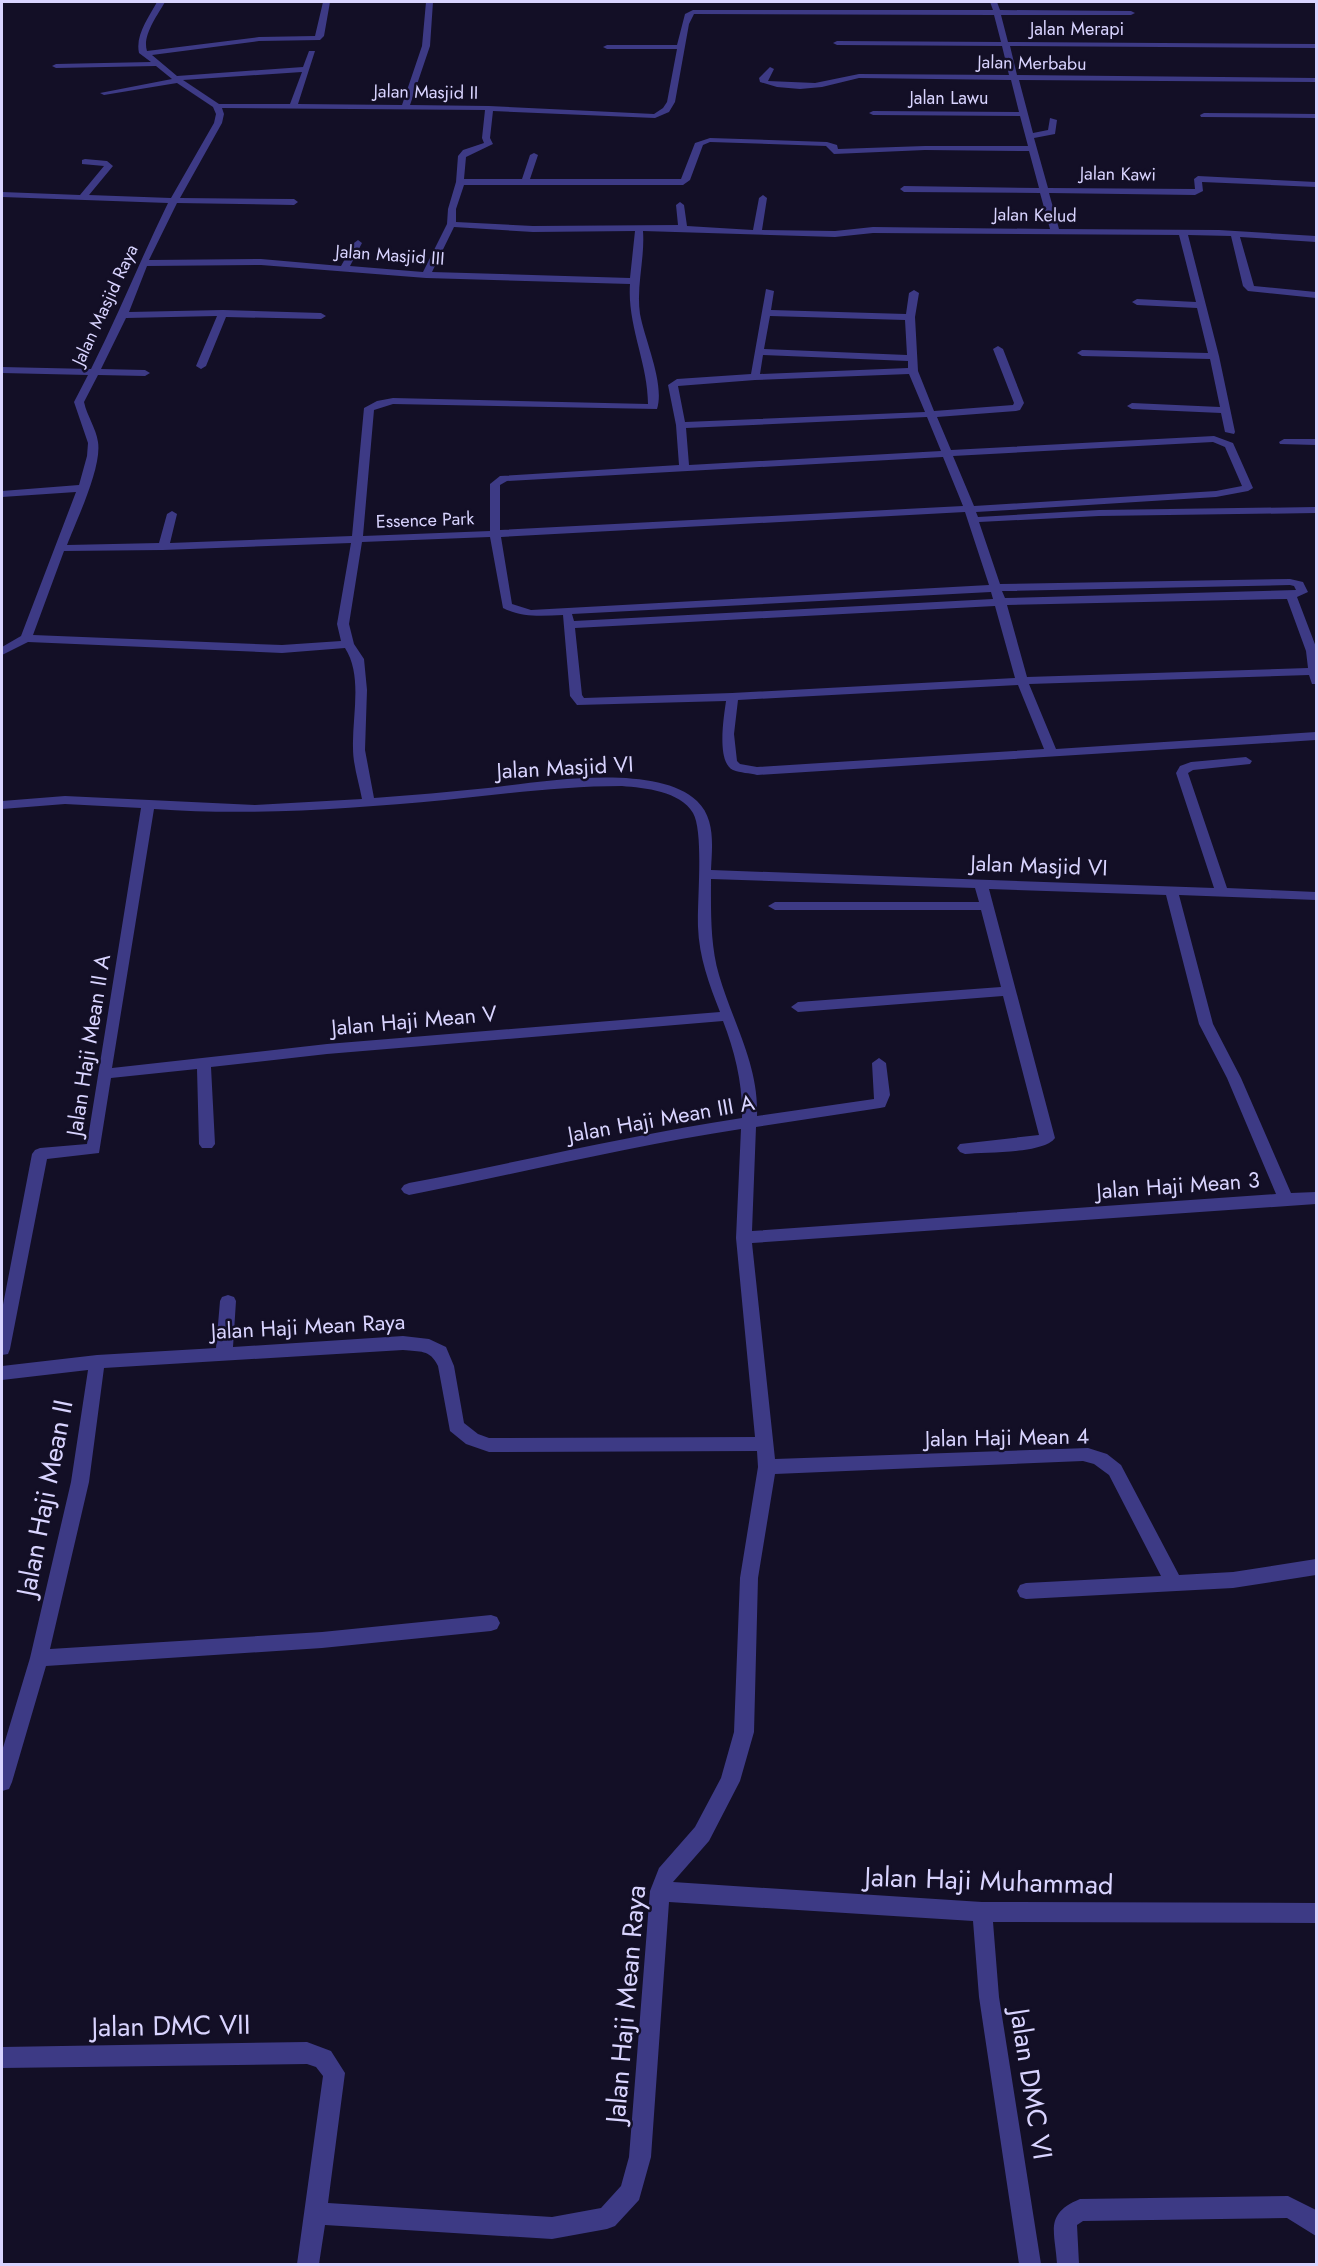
<svg xmlns="http://www.w3.org/2000/svg" width="1318" height="2266" viewBox="0 0 1318 2266" font-family="Jost,sans-serif">
<rect width="100%" height="100%" fill="#130f26"/>
<g fill="none" stroke-linecap="round" stroke-linejoin="round">
<!-- minor -->
<path fill="#3d3a85" fill-rule="evenodd" d="M157,2H165C157,16 142,36 147,51L259,37L315,36L323,2H330L324,36L320,40L259,41L152,55L177,76L303,67L309,51H315L298,104L402,105L422,46L426,2H433L430,46L410,105L489,106L654,114L663,108L667,102L677,49H607L603,47L607,45H677L685,14L693,10H993L990,2H997L1000,10L1131,11L1135,13L1131,15H1001L1008,42L1316,44V48L1010,46L1017,75L1316,78V82L1019,80L1033,133L1048,130L1050,118L1057,120L1055,134L1034,138L1048,188L1195,189L1194,179L1198,176L1316,182V187L1202,182L1203,191L1195,195L1049,193L1059,229L1219,230L1316,236V242L1240,237L1254,286L1316,292V298L1248,291L1243,286L1231,236L1188,235L1219,356L1235,432L1234,434L1225,432L1221,413L1132,409L1127,406L1132,403L1220,407L1210,359L1082,356L1077,353L1082,350L1208,353L1197,308L1137,305L1132,302L1137,299L1196,302L1179,235L873,233L835,237L643,231C645,259 636,286 640,314C645,341 665,384 657,409L393,404L374,410L363,536L490,531V484L500,476L679,465L676,425L668,385L677,379L751,374L766,289L774,291L771,310L906,314L909,293L914,290L919,293L915,317L918,371L934,411L1013,405L1014,403L993,349L998,346L1003,349L1024,403L1020,410L1016,411L937,417L951,450L1214,436L1233,443L1253,488L1248,491L1216,497L976,512L978,517L1099,510L1316,507V513L1099,516L979,522L1000,584L1290,579L1303,582L1308,592L1297,597L1316,647V684H1312L1309,675L1029,684L1056,749L1316,732V740L757,775C750,773 740,773 733,770C716,762 724,716 726,701L577,705L570,696L563,615C542,616 523,618 503,608L490,537L362,542L349,624L354,644L364,659L367,690L365,750L374,798C412,795 450,792 488,788C540,782 656,762 697,801C716,819 712,847 711,870L1214,888L1176,773L1180,766L1191,762L1246,757L1252,761L1250,764L1193,770L1188,773L1227,888L1316,892V900L1179,895L1213,1024L1241,1078L1291,1193L1316,1192V1204L752,1243L775,1459L1088,1448L1107,1454L1121,1465L1179,1575L1233,1572L1316,1559V1575L1233,1588L1026,1599L1020,1597L1017,1591L1020,1585L1026,1583L1161,1576L1109,1475L1094,1464L1083,1461L775,1474L758,1578L754,1732L740,1781L709,1841L673,1882L982,1902L1316,1903V1923L993,1922L999,1997L1041,2264H1019L979,1997L973,1921L669,1902L651,2157L639,2200L615,2226L607,2229L552,2239L325,2225L319,2264H297L323,2076L316,2067L307,2064L2,2068V2047L307,2042L331,2051L345,2073L328,2203L552,2217L601,2208L621,2186L629,2157L650,1891L659,1868L695,1827L721,1778L734,1732L740,1578L758,1467L757,1451L489,1452L466,1444L450,1431L438,1366C430,1349 420,1352 403,1350L104,1368L89,1482L50,1649L322,1632L491,1615L497,1617L500,1623L497,1629L491,1631L322,1648L46,1666L12,1782L9,1789L2,1791V1751L30,1658L71,1482L88,1370L2,1380V1366L97,1355L216,1348L220,1301L222,1297L228,1295L234,1297L236,1301L233,1347L403,1336L429,1339L446,1347L454,1366L464,1423L478,1434L489,1438L755,1437L736,1238L741,1129C630,1146 520,1173 409,1195L404,1193L401,1189L404,1185L409,1183C520,1162 630,1135 742,1118C743,1085 735,1052 723,1021L327,1054L211,1067L215,1144L212,1148H202L199,1144L197,1069L111,1078L99,1153L47,1159L10,1349L8,1354L2,1355V1310L32,1154L35,1150L40,1148L87,1144L141,808L65,804L2,809V801L65,796L255,805L362,799C359,783 353,765 353,748C352,716 363,676 345,648L282,653L28,642L2,655V647L21,636L76,492L2,497V491L79,485L87,456L88,443L74,402L88,375L2,373V367L91,369C119,314 141,258 168,203L2,197V192L80,195L104,166L82,164V160L85,159L107,161L113,166L89,195L171,198L214,123L216,114L213,107L177,83L104,95L100,93L172,79L156,66L56,68L52,66L56,64L151,62L139,53C135,35 149,17 157,2ZM694,14L994,15L1001,42L837,41L833,43L837,45L1002,46L1009,75L859,74L815,83L768,81L774,69L770,67L759,78L760,82L777,87L800,89L822,87L859,78L1011,80L1019,112L873,111L869,113L873,115L1020,116L1028,146H925L838,149L837,145L827,142L710,138L695,143L681,179H530L538,155L534,153L530,155L522,179H464L466,157L493,144L490,138L493,111L655,118L669,112L675,102L689,24ZM302,72L290,104H219L183,80ZM222,108L485,110L482,138L484,143L463,150L458,156L456,182L448,209L447,224L423,272L350,266L362,243L358,240L354,243L341,266L261,259L149,260L177,203L294,205L298,202L294,199L180,198L222,123L224,114ZM710,142L826,146L834,154L925,150L1029,151L1039,188L904,186L900,189L904,192L1040,193L1050,229L873,227L835,231L762,230L767,198L763,195L759,198L753,230L687,226L684,205L680,202L676,205L678,225L533,226L456,222V209L464,185H683L690,180L703,145ZM454,227L533,232L635,231L630,278L432,272ZM261,265L426,278L630,284C627,325 648,363 648,404L393,398L377,401L364,408L352,536L170,543L177,514L172,511L167,514L159,543L67,545C77,519 102,467 98,442C96,428 87,416 84,402L98,375L145,376L150,373L145,370L101,369L126,318L217,316L196,366L201,369L206,366L226,317L321,319L326,316L321,313L223,310L129,312L147,266ZM770,316L905,320L907,355L764,349ZM763,355L908,361V368L760,374ZM909,374L925,412L685,422L678,386L755,380ZM927,417L941,451L689,465L686,428ZM1213,442L1225,447L1242,486L1216,491L974,506L953,456ZM943,457L963,506L500,530V485L507,481ZM965,512L989,585L531,610L512,604L501,537ZM351,543L337,624L341,641L282,645L33,635L64,551L163,550ZM1290,585L1294,586L1296,590L1005,598L1002,591ZM991,592L993,599L574,621L572,614ZM1287,599L1306,651L1308,668L1027,677L1007,605ZM995,606L1015,678L732,693L584,698L582,695L575,628ZM1018,685L1044,749L757,767L740,764L737,761L734,734L738,700ZM622,786C645,788 680,791 693,813C704,832 697,901 698,927C699,957 709,984 720,1012L327,1044L112,1068L154,809C252,816 348,809 445,800C504,794 563,786 622,786ZM711,879L975,888L979,902H775L768,906L775,910H981L1001,987L798,1002L791,1007L798,1012L1003,996L1039,1135L960,1144L957,1148L960,1152L965,1154C984,1152 1044,1154 1055,1138L989,889L1166,895L1199,1024L1227,1078L1276,1194L752,1231L756,1127L880,1108L885,1107L890,1095L886,1063L879,1058L872,1063L874,1099L757,1116C759,1065 733,1023 719,975C710,944 711,910 711,879Z
M1204,113L1316,114V118L1201,117L1200,115Z
M1284,439H1316V445L1280,444L1279,442Z
M1288,2196L1316,2210V2236L1287,2218L1083,2221L1077,2225L1079,2264H1057C1055,2231 1044,2214 1080,2199Z"/>
</g>
<g text-anchor="middle" stroke-width="5" stroke-linejoin="round" paint-order="stroke">
<!-- far-street labels -->
<g font-size="18" fill="#d9d4ff" stroke="#130f26">
<text x="1077" y="35">Jalan Merapi</text>
<text transform="translate(1032 63) rotate(1)" y="6">Jalan Merbabu</text>
<text transform="translate(426 92) rotate(1)" y="6">Jalan Masjid II</text>
<text x="949" y="104">Jalan Lawu</text>
<text transform="translate(1118 174) rotate(1)" y="6">Jalan Kawi</text>
<text transform="translate(1035 215) rotate(1)" y="6">Jalan Kelud</text>
<text transform="translate(390 255) rotate(4)" y="6">Jalan Masjid III</text>
<text transform="translate(105 305) rotate(-65)" y="6">Jalan Masjid Raya</text>
<text transform="translate(425 520) rotate(-2)" y="6">Essence Park</text>
</g>
<!-- street labels -->
<g font-size="22" fill="#d9d4ff" stroke="#130f26">
<text transform="translate(565 767) rotate(-3)" y="8">Jalan Masjid VI</text>
<text transform="translate(1039 865) rotate(2)" y="8">Jalan Masjid VI</text>
<text transform="translate(414 1020) rotate(-5)" y="8">Jalan Haji Mean V</text>
<text transform="translate(88 1045) rotate(-81)" y="8">Jalan Haji Mean II A</text>
<text transform="translate(661 1118) rotate(-10)" y="8">Jalan Haji Mean III A</text>
<text transform="translate(1178 1185) rotate(-4)" y="8">Jalan Haji Mean 3</text>
<text transform="translate(308 1326) rotate(-3)" y="8">Jalan Haji Mean Raya</text>
<text transform="translate(1007 1437) rotate(-1)" y="8">Jalan Haji Mean 4</text>
</g>
<!-- near-street labels -->
<g font-size="27" fill="#d9d4ff" stroke="#130f26">
<text transform="translate(45 1498) rotate(-79)" y="9">Jalan Haji Mean II</text>
<text transform="translate(989 1881) rotate(2)" y="9">Jalan Haji Muhammad</text>
<text transform="translate(626 2004) rotate(-85)" y="9">Jalan Haji Mean Raya</text>
<text transform="translate(171 2026) rotate(-1)" y="9">Jalan DMC VII</text>
<text transform="translate(1031 2084) rotate(81)" y="9">Jalan DMC VI</text>
</g>
</g>
<!-- border -->
<rect width="1318" height="2266" fill="none" stroke="#d9d4ff" stroke-width="6"/>
</svg>
